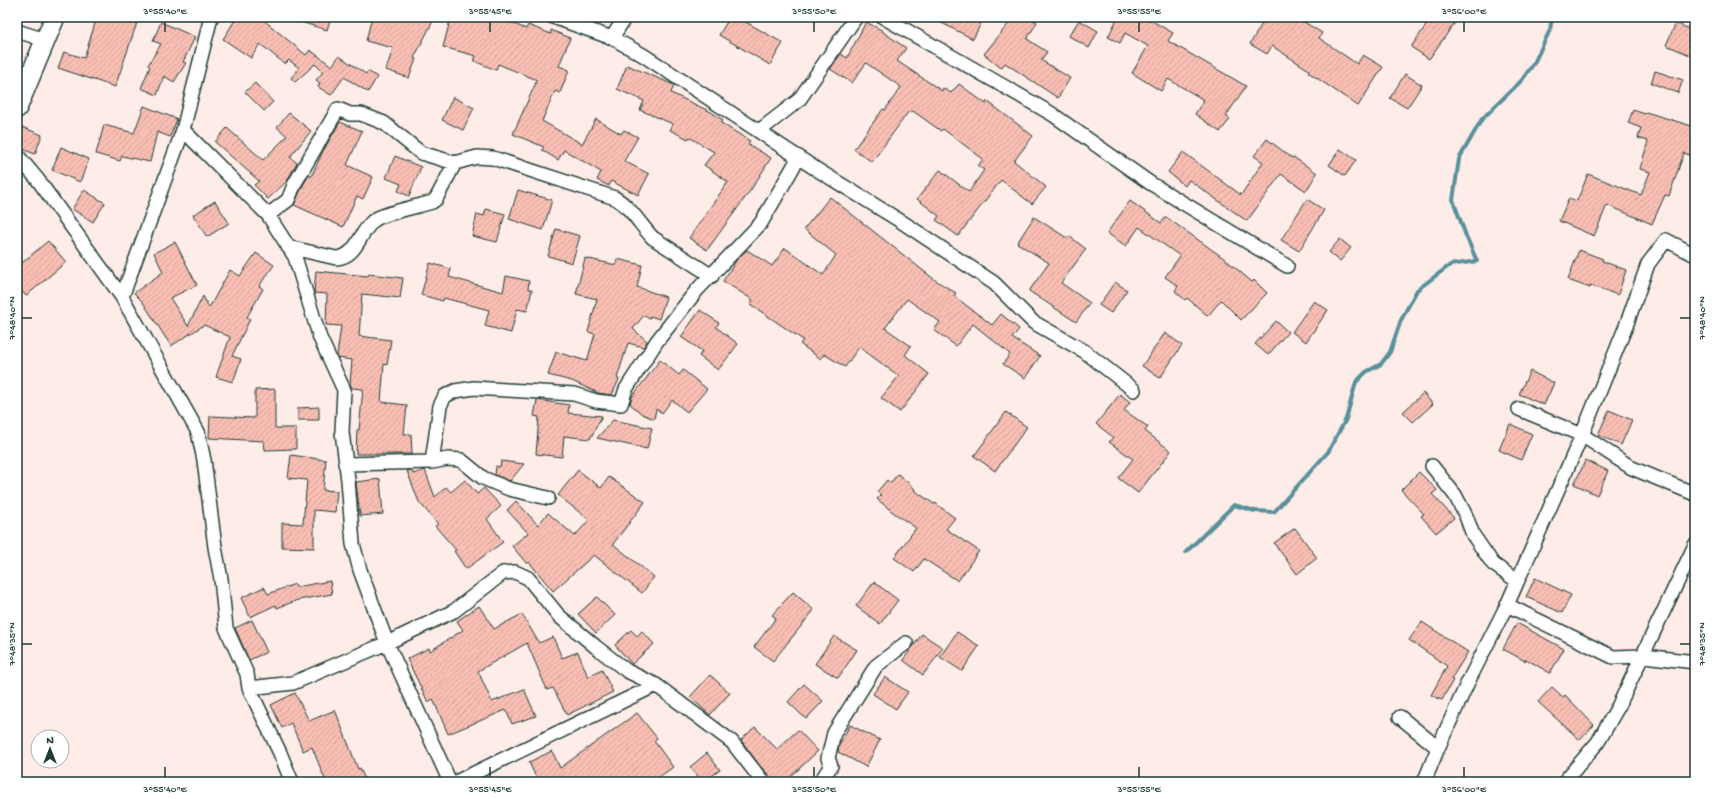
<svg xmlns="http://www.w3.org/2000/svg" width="1712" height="799" viewBox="0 0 1712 799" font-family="'Gochi Hand',sans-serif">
<defs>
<pattern id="building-hatch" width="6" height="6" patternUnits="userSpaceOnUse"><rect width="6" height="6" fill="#f9beb4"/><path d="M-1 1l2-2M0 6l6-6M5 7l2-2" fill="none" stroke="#d5a49b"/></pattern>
</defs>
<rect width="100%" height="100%" fill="#fdece8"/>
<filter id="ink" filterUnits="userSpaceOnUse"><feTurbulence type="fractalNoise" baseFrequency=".025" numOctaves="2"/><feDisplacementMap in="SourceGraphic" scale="8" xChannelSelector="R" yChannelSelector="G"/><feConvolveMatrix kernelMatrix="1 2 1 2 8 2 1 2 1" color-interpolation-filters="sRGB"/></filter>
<g filter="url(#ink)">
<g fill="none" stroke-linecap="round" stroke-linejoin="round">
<!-- stream -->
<path stroke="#59909c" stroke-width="4" d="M1186,552L1234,505L1255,511L1274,512L1328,452L1346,419L1356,382L1366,372L1381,364L1390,352L1401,320L1417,290L1450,265L1477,261L1466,236L1453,200L1459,159L1482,119L1522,80L1534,63L1550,30L1552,17"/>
</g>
<!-- building -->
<path fill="url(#building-hatch)" stroke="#1f3d34" d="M97,17H139L115,87L58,68L64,52L84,58Z
M237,17H260L306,55L310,50L332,66L339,56L366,74L368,71L377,77L368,92L344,77L331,95L318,87L320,83L316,80L323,72L315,64L295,82L291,78L299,68L289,60L285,64L260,44L251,58L223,39Z
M294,17H331L327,30L294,20Z
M372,17H435L414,58L416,59L409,78L386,70L393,48L366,41Z
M451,17H498L526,29L528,25L551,34V30L570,38L559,66L569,70L560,93L555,91L542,121L582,144L596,119L621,134L624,130L638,137L624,161L649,174L638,195L611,181L609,186L597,180L601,172L564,150L558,160L542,150L544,147L513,134L537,80L498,64L496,70L474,61L476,56L443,47Z
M730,17H737L783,43L770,65L719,35Z
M930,17H984L973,39Z
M1014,17H1026L1037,22L1027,39L1047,52L1041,60L1070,78L1058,98L1005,63L1001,68L984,54Z
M1118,17H1145L1173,33L1168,41L1246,86L1226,116L1230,119L1220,132L1195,114L1204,100L1168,79L1161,91L1132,73L1148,46L1125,33L1120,43L1108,37Z
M1266,17H1296L1322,33L1319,38L1357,64L1363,55L1383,67L1358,106L1308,72L1309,70L1272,46L1267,54L1250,44Z
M1432,17H1459L1429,59L1411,47Z
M1079,20L1098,31L1089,48L1069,36Z
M161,22L195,37L183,62L186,63L174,82L164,76L157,95L141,88L150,67L148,65L161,44L153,41Z
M866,22L883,31V32L906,48L897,61L942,91L943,88L951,93L959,84L986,104L987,101L1033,136L1014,161L1046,187L1032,204L1001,180L958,236L936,220L939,216L917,199L940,170L969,192L984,170L978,166L983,159L943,129L941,131L913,111L911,112L909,111L872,162L854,149L883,109L885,110L901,87L866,63L852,83L830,69L841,54L847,58Z
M1676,23L1695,32V44L1690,55L1666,45Z
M627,65L674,85L671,93L711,112L723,120L721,123L750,141L748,144L771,158L750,191L707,250L689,238L728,182L704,165L714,152L689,137L688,139L670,130L673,124L640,110L644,101L617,89Z
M1655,71L1683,80L1678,93L1651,83Z
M1405,74L1422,85L1407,108L1390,98Z
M255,83L273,102L264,111L245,92Z
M453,97L474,108L463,130L442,120Z
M144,106L177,119L170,137L157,132L150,162L122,156L120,161L96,154L104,125L134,133Z
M1633,110L1645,114L1646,112L1695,127V157L1684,153L1669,196L1665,195L1652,224L1607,205L1594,236L1559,221L1569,198L1577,201L1588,174L1641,195L1650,172L1640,169L1648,141L1638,138L1641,128L1628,123Z
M289,113L311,131L290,157L297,163L287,181L268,199L254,185L259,181L215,142L227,128L263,160L287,136L277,127Z
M340,122L362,131L347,165L373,177L363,199L357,196L343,227L294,205L302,187L309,175L311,177L323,151Z
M17,125L42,135L35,154L17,147Z
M1267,139L1292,158L1293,157L1317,173L1306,191L1281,174L1247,221L1189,180L1185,186L1168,172L1183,152L1241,195L1263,162L1254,156Z
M61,147L89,159L80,182L52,170Z
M1340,149L1356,160L1345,176L1329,165Z
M395,156L421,167L409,196L398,191L401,184L386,178Z
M84,190L105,203L93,222L72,209Z
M518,190L552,200L543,230L509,219Z
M830,197L935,280L956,293L954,296L992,325L1001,314L1019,329L1012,338L1040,356L1025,378L1003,364L1010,354L973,324L956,346L934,330L940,322L907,299L885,328L911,346L905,355L929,374L900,412L881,398L899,376L859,347L845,367L824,354L821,359L800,344L803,340L750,304L753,300L723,281L738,258L747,250L772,266L785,248L823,275L836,255L804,229Z
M1307,199L1324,210L1299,251L1281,240Z
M215,201L229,223L207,237L193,215Z
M1130,201L1161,223L1166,217L1225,259L1252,282L1254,280L1267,293L1241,320L1221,300L1208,316L1187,298L1185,300L1175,291L1178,286L1165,277L1180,256L1139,227L1126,246L1107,233Z
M486,209L505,214L497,242L472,236L477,214L484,216Z
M1034,217L1067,238L1069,236L1086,249L1061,283L1090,303L1076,322L1029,291L1049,263L1017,243Z
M556,229L580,236L572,263L548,256Z
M1340,239L1351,248L1340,261L1329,252Z
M48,241L66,262L26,296L17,285V267Z
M175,242L197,285L170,298L188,326L203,296L209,308L230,270L240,276L256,253L274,265L259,286L263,289L247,317L250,319L232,356L241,359L233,382L216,377L230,337L204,325L171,346L142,301L134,293L163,272L154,253Z
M1579,250L1603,259L1602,261L1626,270L1618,295L1590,285V288L1568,280Z
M585,258L616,265L617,259L642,265L637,287L666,297L659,319L650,316L649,319L644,315L633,329L647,341L644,347L628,343L617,378L619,379L612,395L598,393L572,381L548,375L556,352L587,361L595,334L588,332L597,299L576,294Z
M430,263L451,269L449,277L503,292L506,276L529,281L528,289L532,290L527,311L517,309L511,333L485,326L489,310L444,298L443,301L421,295Z
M316,271L368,276L369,274L403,278L400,298L362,294L359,336L391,340L387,365L384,364L381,402L407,405L404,434H411L412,454H356L357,430H359L363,389L352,388L350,384L352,360L338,358L337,355L341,326L326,325L327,294L314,293Z
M1115,282L1127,290L1111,313L1099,305Z
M1314,301L1328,310L1306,342L1292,332Z
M700,310L719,323L716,327L738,344L718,370L699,356L702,351L681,337Z
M1276,321L1288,332L1268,355L1255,344Z
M1165,333L1182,345L1160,378L1142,366Z
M660,360L679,375L683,370L707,389L687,412L672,400L662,413L656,409L654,419L642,414L630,404L632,397Z
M1530,371L1554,383L1544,405L1519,394Z
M275,389V428H296V449L265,450L264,441L209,438L210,416L255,418V390Z
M1423,393L1433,404L1413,422L1403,412Z
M1120,394L1130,402L1124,410L1148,427L1145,431L1171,451L1138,493L1118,478L1133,459L1109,442L1113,437L1096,424Z
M537,400L569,405L568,413L602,416L590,439L564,436L562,457L536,454L539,417L534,416Z
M319,407V420H298V408Z
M1609,410L1632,420L1621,445L1598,435Z
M1006,412L1027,427L995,471L974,456Z
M613,420L652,428L647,449L597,438Z
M1510,424L1532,434L1521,460L1499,450Z
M291,455L326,460L323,490L337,491L335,512L314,510V548L282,547V523L303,524L307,480L288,478Z
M1586,460L1608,471L1597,495L1574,484Z
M501,461L524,464L510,481L495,475L496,466L500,467Z
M412,470L413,474L425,470L435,497L446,487L451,492L465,480L477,494L484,488L501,506L487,519L503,542L466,569L454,551L456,550L435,526L438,524L419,502L407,471Z
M578,470L601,488L609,477L645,502L613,544L654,577L642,593L594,555L553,591L529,562L527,564L512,546L528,533L507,510L516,501L538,525L548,513L575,536L589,520L558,495Z
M1419,472L1437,490L1432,494L1454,518L1436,533L1421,516L1424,514L1401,490Z
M898,474L915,489L914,490L934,504L935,503L955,518L946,529L979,551L958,581L924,559L914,572L894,558L916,528L894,513L877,499L881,495L877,492L887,480L890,483Z
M380,479L383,514L360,516L356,482Z
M1295,528L1317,558L1297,574L1274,543Z
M1535,578L1571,595L1562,613L1526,597Z
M330,581L332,594L298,600L277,608L276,605L250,617L241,598L264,587L268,594L295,584L296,587Z
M874,582L898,600L880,624L856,606Z
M793,592L814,610L773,661L754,647L776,618L772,615Z
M597,597L615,615L596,633L578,614Z
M479,606L494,629L522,614L539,643L553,637L562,658L578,652L588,677L602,670L613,692L567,715L553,688L547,690L527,643L478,671L492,702L524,689L536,716L512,724L506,710L448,734L433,699L428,702L407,659L429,648L430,651L463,630L457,621Z
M252,620L267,652L249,660L235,628Z
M1422,622L1468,652L1451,679L1453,680L1442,700L1431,695L1447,666L1409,640Z
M1517,623L1564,649L1550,673L1526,659L1525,661L1503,649Z
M631,630L637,636L642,631L654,644L632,664L615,645Z
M957,632L979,646L962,671L940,657Z
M922,634L943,648L923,675L903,660Z
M834,636L857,650L838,678L815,664Z
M710,675L730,693L710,715L690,697Z
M885,677L908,692L896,709L873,694Z
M804,684L823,701L806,719L788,702Z
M1552,687L1563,697L1565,695L1594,725L1580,740L1538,702Z
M295,693L309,721L335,710L358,769L360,768L366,782H326L312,747L303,751L291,723L282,728L271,705Z
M637,713L657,738L654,741L673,767L652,782H538L529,762L552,751L560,768Z
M850,725L880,740L866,767L838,752L839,745Z
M755,727L777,749L798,730L818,751L785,782H776L760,766L741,740Z
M707,753L720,770L703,782L690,767Z"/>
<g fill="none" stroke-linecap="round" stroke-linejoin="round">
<defs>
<path id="street" d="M553,17L612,38L643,55L816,169L902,222L994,283L1033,322L1084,351L1134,390
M883,17L1052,114L1150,183L1287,266
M17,31L45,40
M612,38L625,17
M183,130L268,215L295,257L320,338L344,390L342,432L348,480L353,544L360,570L387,643L450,782
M759,131L799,100L856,17
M17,155L38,180L122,297L198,432L204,460L215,547L221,579L226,628L247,674L249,688L280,753L292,782
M268,215L288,200L295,183L338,109L350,114H361L384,123L421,153L455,163L477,157L493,158L615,198C632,208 640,225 653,238L712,276
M288,247L336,258C357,257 359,233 373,221C380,214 420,206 432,202L436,199L455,163
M122,297L183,130L211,17
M1519,409L1582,435L1632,468L1695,494
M432,462L440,406L445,396L455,391L474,388L574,394L596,401L621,404L626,389L657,341L697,290L761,223L799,157
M345,464L432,462L448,459L461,460L483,478L509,489L548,498
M1432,466L1455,495L1466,516L1473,535L1493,564L1517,581
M1507,605L1613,657L1644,656L1695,662
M249,688L293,683L387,643L454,611L503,573L515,572L528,578L559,616L596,647L627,671L656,685L732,742L763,782
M1400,717L1438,748
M456,782L656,685
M820,782L831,766L828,758L834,733L876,666L906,643
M1424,782L1438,748L1468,682L1507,605L1582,435L1626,326L1648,264L1666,240L1695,255
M1564,782L1598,742L1619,705L1695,545"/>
<path id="secondary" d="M17,108L55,17"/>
</defs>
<!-- street casing -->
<use href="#street" stroke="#1f3d34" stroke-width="16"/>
<!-- secondary casing -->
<use href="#secondary" stroke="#1f3d34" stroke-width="22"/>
<!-- street -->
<use href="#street" stroke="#fff" stroke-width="13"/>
<!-- secondary -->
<use href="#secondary" stroke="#fff" stroke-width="19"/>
</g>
</g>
<!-- ticks -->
<path fill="none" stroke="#1f3d34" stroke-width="1.5" d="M165,22V32M490,22V32M814,22V32M1139,22V32M1464,22V32M22,318H32M1680,318H1690M22,644H32M1680,644H1690M165,767V777M490,767V777M814,767V777M1139,767V777M1464,767V777"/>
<!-- margin -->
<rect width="1712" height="799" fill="none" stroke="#fff" stroke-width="44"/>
<!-- north arrow -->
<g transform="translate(50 749)"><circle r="19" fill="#ffffff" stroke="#a5b1ae"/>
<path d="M0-3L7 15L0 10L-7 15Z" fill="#1f3d34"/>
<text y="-6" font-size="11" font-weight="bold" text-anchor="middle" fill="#1f3d34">N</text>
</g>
<rect x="22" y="22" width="1668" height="755" fill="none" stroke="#1f3d34" stroke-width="1.5"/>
<g font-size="10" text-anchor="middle" fill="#1f3d34">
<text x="165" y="14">3°55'40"E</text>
<text x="490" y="14">3°55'45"E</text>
<text x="814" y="14">3°55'50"E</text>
<text x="1139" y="14">3°55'55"E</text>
<text x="1464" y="14">3°56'00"E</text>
<text transform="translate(11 318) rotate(-90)" y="4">7°48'40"N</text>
<text transform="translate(1701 318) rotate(-90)" y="4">7°48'40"N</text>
<text transform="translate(11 644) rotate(-90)" y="4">7°48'35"N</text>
<text transform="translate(1701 644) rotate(-90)" y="4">7°48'35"N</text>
<text x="165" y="792">3°55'40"E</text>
<text x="490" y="792">3°55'45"E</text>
<text x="814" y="792">3°55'50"E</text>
<text x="1139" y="792">3°55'55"E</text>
<text x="1464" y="792">3°56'00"E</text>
</g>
</svg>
